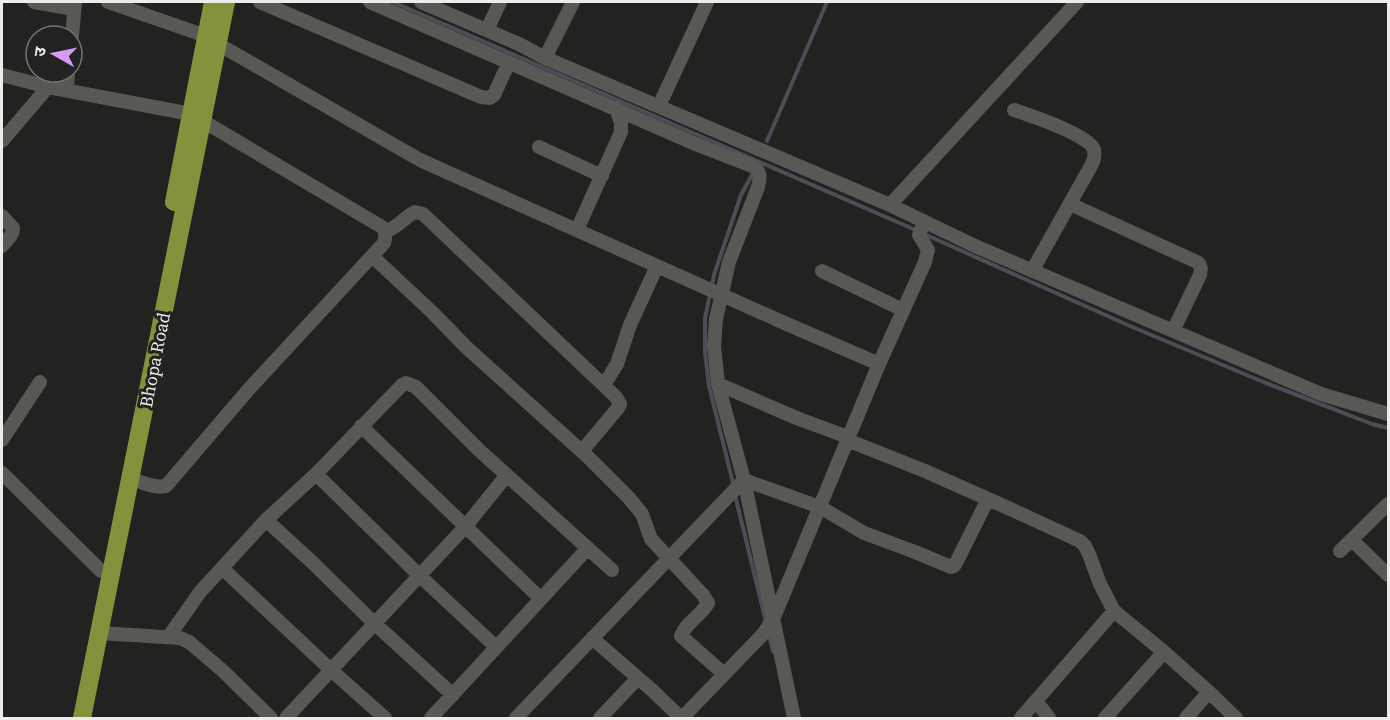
<svg xmlns="http://www.w3.org/2000/svg" width="1390" height="720" viewBox="0 0 1390 720" font-family="'Source Serif 4','Noto Sans Devanagari',serif">
<rect width="100%" height="100%" fill="#222320"/>
<g fill="none" stroke-linecap="round" stroke-linejoin="round">
<!-- stream -->
<path stroke="#524a56" stroke-width="4" d="M393,2L918,231
M767,141L827,2
M924,234L1130,326L1261,381L1372,424L1388,428
M734,487L709,386L705,352V318L714,275L741,195L754,171
M735,495L766,622
M768,632L773,651"/>
<!-- minor -->
<path stroke="#585955" stroke-width="14" d="M34,2L74,9
M108,2L206,36
M260,2L481,97L490,98L494,95L509,62
M370,2L698,145L752,166C762,171 760,178 758,187L729,262L716,319L714,346L718,384L744,480L794,718
M421,2L519,44L545,58L890,205L975,246L1288,380L1321,394L1388,414
M487,30L500,2
M72,36L75,2
M218,44L420,160L780,321L879,364
M545,58L573,2
M2,75L48,87L191,114L382,227C386,233 386,236 384,243L249,389L166,486C155,489 142,482 131,479
M67,90L68,72
M659,106L707,2
M1014,110C1029,115 1092,136 1094,150C1096,159 1091,166 1087,173L1032,271
M2,141L48,87
M539,147L602,176
M1070,204L1197,262C1202,266 1201,269 1200,275L1173,331
M890,205L1077,2
M2,216L13,228C13,236 6,241 2,246
M577,230L621,132V123L616,108
M385,232C400,226 403,218 415,212L423,214L616,397L620,404L618,408L582,451
M372,256L433,313L466,347L587,456L629,498L642,514L651,539L703,595L708,603C701,616 686,622 681,636L724,674
M822,271L903,310
M718,384L799,419L848,437
M604,385L617,364L630,325L657,266
M361,426L541,599
M2,440L40,382
M847,440L925,471L1006,507L1080,541L1085,546L1089,554L1100,584L1114,611L1164,652L1209,692L1236,718
M2,473L101,571
M316,474L420,576L496,647
M266,520L313,563L374,623L453,695
M1352,540L1388,575
M1340,551L1388,504
M222,568L331,670L385,718
M100,633L180,638L189,642L223,671L271,718
M169,636L200,592L266,520L316,474L402,385L406,383L416,387L480,451L612,570
M592,638L653,691L681,718
M1036,701L1049,718
M286,718L465,527L507,475
M431,718L588,548
M516,718L744,480L820,507L864,533L915,552L951,567L954,566L957,561L988,499
M600,718L638,678
M682,718L764,633L774,617L879,364L925,262L928,250L919,235L924,221
M1021,718L1114,611
M1105,718L1164,652
M1186,718L1209,692"/>
<!-- major -->
<path stroke="#83923b" stroke-width="18" d="M174,202L213,2
M82,718L226,2"/>
</g>
<g text-anchor="middle" stroke-width="6" stroke-linejoin="round" paint-order="stroke">
<!-- street labels -->
<g font-size="18" fill="#ecedea" stroke="#222320">
<text transform="translate(155 360) rotate(-79)" y="6">Bhopa Road</text>
</g>
</g>
<!-- border -->
<rect width="1390" height="720" fill="none" stroke="#ecedea" stroke-width="6"/>
<!-- north arrow -->
<g transform="translate(54 54) rotate(279)"><circle r="28" fill="#222320" stroke="#737471" stroke-width="1.5"/>
<path d="M0-4.5L10 22L0 15L-10 22Z" fill="#d89af8"/>
<text y="-9" font-size="16" font-weight="bold" text-anchor="middle" fill="#ecedea">उ</text>
</g>
</svg>
